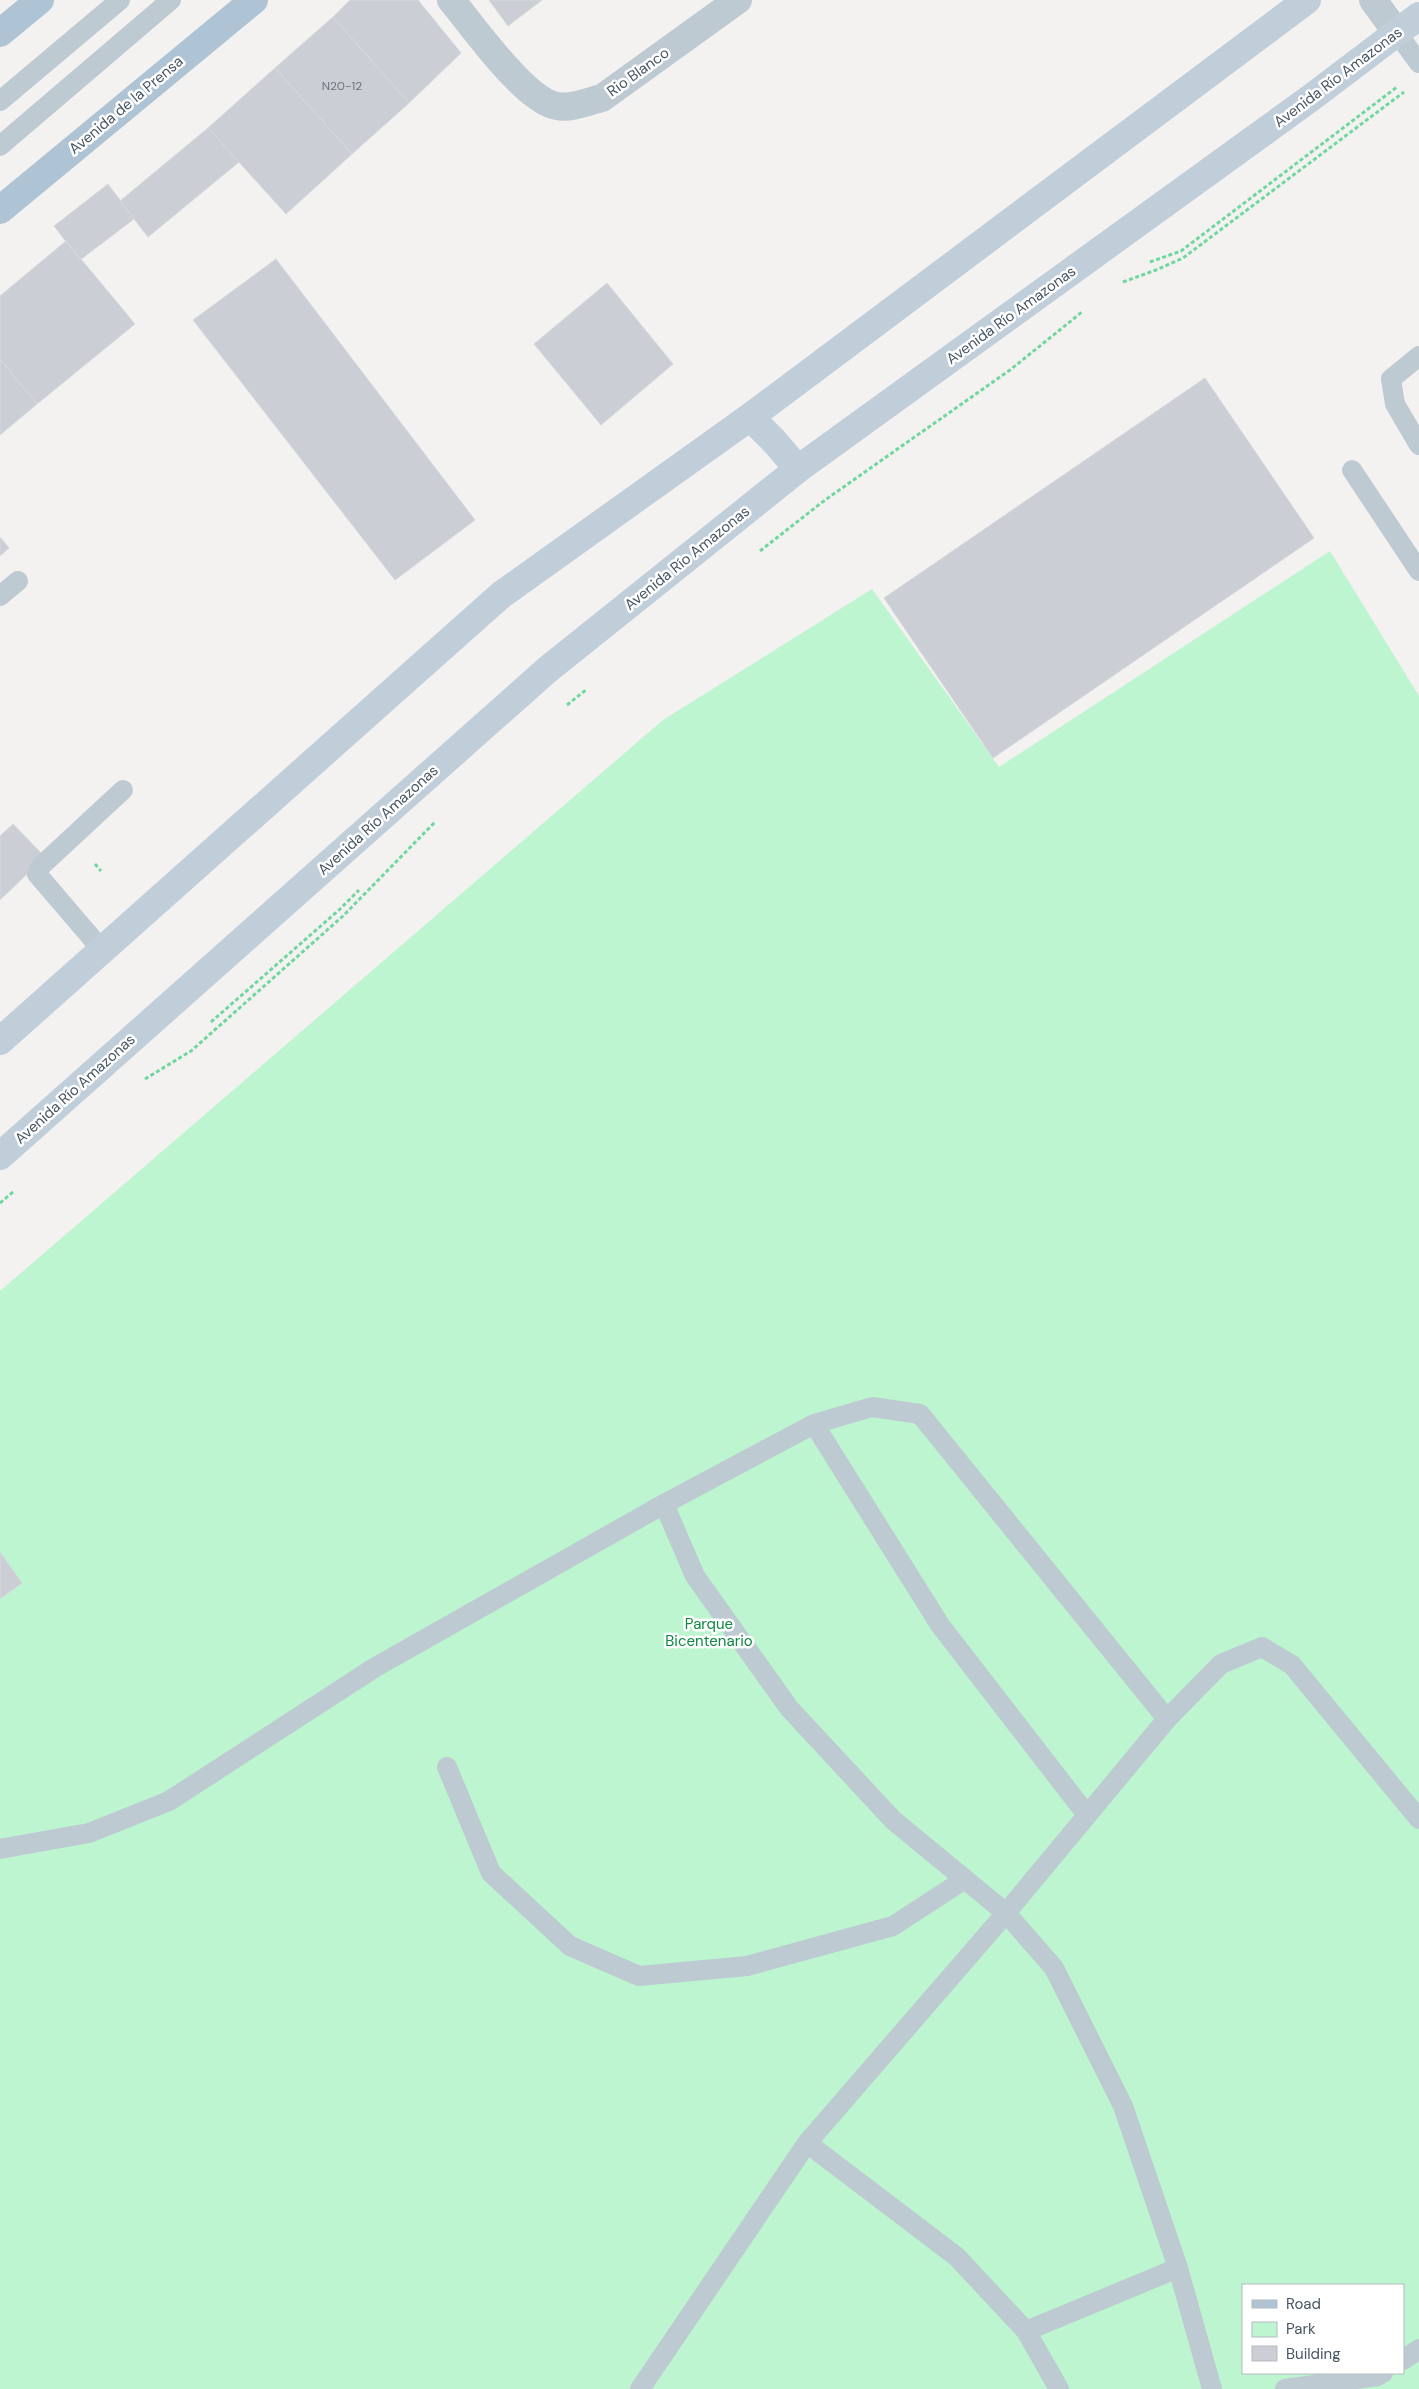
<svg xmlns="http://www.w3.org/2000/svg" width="1419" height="2389" viewBox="0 0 1419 2389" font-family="'DM Sans',sans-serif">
<rect width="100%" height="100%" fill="#f4f1f1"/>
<!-- green -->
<path fill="#bcf5cf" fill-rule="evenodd" d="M1330,551L1419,696V2389H0V1291L663,720L872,589L999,767ZM1243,2285H1403V2373H1243Z"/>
<!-- building -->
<path fill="#cbced4" stroke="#d5d8dd" d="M350,0H418L461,53L409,103L333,17Z
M489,0H542L508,26Z
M333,17L409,103L352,154L275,68Z
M275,68L352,154L286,214L208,128Z
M208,128L239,162L148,237L120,201Z
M108,184L134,219L80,260L54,226Z
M66,241L135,324L37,404L0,359V296Z
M276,259L475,520L395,580L193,320Z
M607,283L673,364L601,425L534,344Z
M0,359L37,404L0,435Z
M1205,378L1314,538L993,758L884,598Z
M0,537L9,548L0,556Z
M13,824L45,857L0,900V836Z
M0,1552L22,1583L0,1599Z"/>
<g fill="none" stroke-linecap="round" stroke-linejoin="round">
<!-- path -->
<path stroke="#70d79e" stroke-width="3" stroke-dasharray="4 2.5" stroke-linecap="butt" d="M1150,262L1181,251L1397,87
M1123,282L1156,270L1183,258L1404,92
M760,551L825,500L1010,370L1082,312
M567,705L587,689
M95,864L101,871
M211,1022L339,910L359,890
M145,1079L191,1051L343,916L435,822
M0,1203L13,1192"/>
<!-- service -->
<path stroke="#becad2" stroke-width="20" d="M1397,33L1419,63
M0,101L120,0
M0,146L171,0
M1419,356L1391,379L1395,404L1419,445
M1352,470L1419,571
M0,596L18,581
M102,950L37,874L41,866L123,790
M814,1424L940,1625L1087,1815
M664,1504L695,1576L789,1708L893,1820L1006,1913L1054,1968L1123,2106L1178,2268L1212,2389
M447,1767L491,1873L570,1946L639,1976L747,1966L893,1926L965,1879
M0,1849L89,1833L169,1801L374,1668L664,1504L814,1424L872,1407L920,1414L1167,1719
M807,2143L957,2257L1026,2331L1059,2389
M1026,2331L1178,2268
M1403,2360L1419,2349
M640,2389L807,2143L1006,1913L1167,1719L1221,1664L1262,1647L1292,1665L1419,1819
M1285,2389L1378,2376L1383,2373"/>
<!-- minor -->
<path stroke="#becad2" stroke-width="28" d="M451,0C473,26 525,101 557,106C571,109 589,101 602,98L738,0
M1373,0L1397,33"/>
<!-- secondary -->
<path stroke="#c0ceda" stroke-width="28" d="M750,417L774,441L798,469
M0,1041L501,595L750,417L1307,0
M0,1156L547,670L798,469L1312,97L1419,16"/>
<!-- primary -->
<path stroke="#aec3d3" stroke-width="28" d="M0,33L40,0
M0,210L254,0"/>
</g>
<g text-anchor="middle" stroke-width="5" stroke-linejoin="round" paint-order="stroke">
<!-- number labels -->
<g font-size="12" fill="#68747e">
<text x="342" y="90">N20-12</text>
</g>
<!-- street labels -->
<g font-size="15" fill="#475661" stroke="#fff">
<text transform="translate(638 72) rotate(-36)" y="5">Rio Blanco</text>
<text transform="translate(1338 77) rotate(-37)" y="5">Avenida Río Amazonas</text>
<text transform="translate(126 105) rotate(-40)" y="5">Avenida de la Prensa</text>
<text transform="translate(1011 315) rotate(-36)" y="5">Avenida Río Amazonas</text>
<text transform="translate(687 558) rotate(-39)" y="5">Avenida Río Amazonas</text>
<text transform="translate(378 820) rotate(-42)" y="5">Avenida Río Amazonas</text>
<text transform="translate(75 1089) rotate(-42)" y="5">Avenida Río Amazonas</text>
</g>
<!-- park labels -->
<g font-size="15" fill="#0d8742" stroke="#fff">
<text x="709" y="1629">Parque<tspan x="709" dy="17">Bicentenario</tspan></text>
</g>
</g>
<!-- legend -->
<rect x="1242" y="2284" width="162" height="90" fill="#ffffff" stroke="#b5bbc0"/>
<rect x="1252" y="2300" width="25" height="8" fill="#aec3d3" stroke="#b5bbc0"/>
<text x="1286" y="2309" font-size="15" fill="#475661">Road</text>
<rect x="1252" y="2322" width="25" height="15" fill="#bcf5cf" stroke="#b5bbc0"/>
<text x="1286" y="2334" font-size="15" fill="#475661">Park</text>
<rect x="1252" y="2346" width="25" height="15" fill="#cbced4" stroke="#b5bbc0"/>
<text x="1286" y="2359" font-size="15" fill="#475661">Building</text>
</svg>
